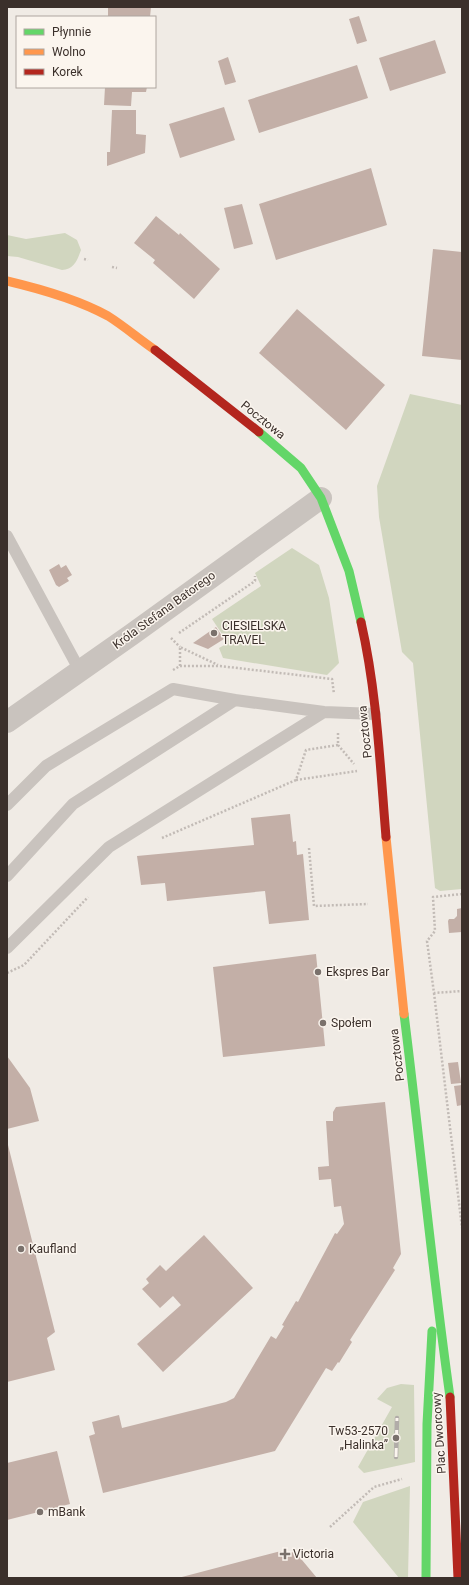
<svg xmlns="http://www.w3.org/2000/svg" width="469" height="1585" viewBox="0 0 469 1585" font-family="Roboto,sans-serif">
<rect width="100%" height="100%" fill="#f0ebe5"/>
<!-- green -->
<path fill="#d1d6bf" d="M65,233L77,240L81,250C77,261 74,269 62,270L18,257L7,256V235L26,239Z
M410,394L462,405V889L440,891L435,888L413,663L402,652L379,517L377,486Z
M292,548L319,565L329,598L339,663L327,675L223,658L219,648L228,643L212,619L261,586L255,573Z
M401,1384L414,1385L415,1462L364,1473L358,1467L392,1407L377,1399L387,1388Z
M410,1486L408,1578H399L353,1522L363,1502Z"/>
<!-- building -->
<path fill="#c3afa7" d="M108,7H151L150,17H108Z
M359,16L367,41L357,44L349,19Z
M435,40L446,73L390,91L379,58Z
M228,57L236,82L225,85L218,61Z
M357,65L368,98L259,133L248,100Z
M105,87H147L146,92H132L131,106L104,105Z
M224,107L235,140L180,158L169,124Z
M112,110H136V134L146,135L145,153L107,166V152H110Z
M371,168L387,225L276,260L259,204Z
M242,204L253,244L234,249L224,208Z
M156,216L179,235L180,233L220,269L194,299L153,263L155,260L134,243Z
M433,249L462,252V360L422,356Z
M297,309L385,385L346,430L259,353Z
M59,564L61,568L66,565L72,575L67,578L69,581L59,587L56,585L49,570Z
M216,627L224,639L208,649L193,643Z
M290,814L293,842L296,841L297,855L303,854L309,920L269,924L265,891L167,901L165,883L141,885L137,856L254,845L251,818Z
M462,908V932L449,933L448,921L449,919H454L457,916V909Z
M316,954L325,1046L223,1057L213,967Z
M7,1056L30,1088L39,1121L7,1129Z
M458,1062L461,1083L451,1084L448,1063Z
M462,1085V1105L457,1106L454,1086Z
M385,1102L401,1254L393,1268L395,1270L350,1340L352,1342L339,1363L338,1362L332,1371L326,1368L275,1451L103,1493L89,1436L95,1434L92,1422L119,1415L122,1428L226,1402L234,1398L271,1336L276,1339L284,1326L282,1325L296,1301L298,1302L335,1233L337,1234L344,1224L341,1206L334,1207L331,1179L319,1180L318,1167L329,1166L326,1121H333V1112L336,1107Z
M7,1141L55,1332L47,1338L55,1370L7,1382Z
M204,1235L253,1288L163,1372L137,1344L181,1305L173,1296L160,1308L142,1289L149,1283L146,1279L160,1265L166,1271Z
M57,1451L70,1504L7,1520V1463Z
M281,1551L282,1555L292,1552L297,1554L317,1578H178Z"/>
<g fill="none" stroke-linecap="round" stroke-linejoin="round">
<!-- path -->
<path stroke="#c2bbb6" stroke-width="2.5" stroke-dasharray="2 2" stroke-linecap="butt" d="M84,259L88,260
M112,267L117,268
M179,633L255,581V576
M171,638L180,647
M180,666V647L218,665
M173,670L180,666H220L332,679L334,694
M338,745L354,764
M296,780L357,771
M162,838L296,780L306,750L338,745V731
M309,848L314,906L368,904
M462,894L433,897L435,931L427,941L434,993L462,991
M7,973L24,965L88,897
M434,993L462,1228
M330,1527L374,1487L402,1479"/>
<!-- lane -->
<path stroke="#c9c3be" stroke-width="12" d="M7,536L80,671
M7,805L46,766L173,689L235,700
M7,876L73,804L235,700L324,712L375,714
M7,948L109,847L324,712"/>
<!-- street -->
<path stroke="#c9c3be" stroke-width="22" d="M7,722L131,635L321,498"/>
<!-- fast -->
<path stroke="#63d668" stroke-width="9" d="M259,432L301,468L321,498L349,571L361,622
M404,1014C420,1141 432,1270 450,1397
M426,1578L427,1424L432,1331"/>
<!-- slow -->
<path stroke="#ff974d" stroke-width="9" d="M7,281C41,289 77,299 108,316C124,326 139,339 155,350
M386,837L404,1014"/>
<!-- jam -->
<path stroke="#b3261e" stroke-width="9" d="M155,350L259,432
M361,622C377,692 380,765 386,837
M450,1397L458,1578"/>
<defs>
<path id="rail" d="M396,1457L397,1418"/>
</defs>
<!-- rail casing -->
<use href="#rail" stroke="#b1aca8" stroke-width="4.5"/>
<!-- rail -->
<use href="#rail" stroke="#fbf5ee" stroke-width="3" stroke-dasharray="9" stroke-linecap="butt"/>
</g>
<!-- markers -->
<g fill="#7a716c" stroke="#fbf5ee" stroke-width="1.5">
<circle cx="214" cy="633" r="4"/>
<circle cx="318" cy="972" r="4"/>
<circle cx="323" cy="1023" r="4"/>
<circle cx="21" cy="1249" r="4"/>
<circle cx="396" cy="1438" r="4"/>
<circle cx="40" cy="1512" r="4"/>
<path d="M283 1548h4v4h4v4h-4v4h-4v-4h-4v-4h4z"/>
</g>
<g text-anchor="middle" stroke-width="3" stroke-linejoin="round" paint-order="stroke">
<!-- street labels -->
<g font-size="12" fill="#3b302b" stroke="#fbf5ee">
<text transform="translate(263 420) rotate(39)" y="4">Pocztowa</text>
<text transform="translate(164 610) rotate(-36)" y="4">Króla Stefana Batorego</text>
<text transform="translate(365 732) rotate(-96)" y="4">Pocztowa</text>
<text transform="translate(397 1055) rotate(-97)" y="4">Pocztowa</text>
<text transform="translate(439 1433) rotate(-94)" y="4">Plac Dworcowy</text>
</g>
<!-- poi labels -->
<g font-size="12" fill="#3b302b" stroke="#fbf5ee" text-anchor="start">
<text x="222" y="630">CIESIELSKA<tspan x="222" dy="14">TRAVEL</tspan></text>
<text x="326" y="976">Ekspres Bar</text>
<text x="331" y="1027">Społem</text>
<text x="29" y="1253">Kaufland</text>
<text x="388" y="1435" text-anchor="end">Tw53-2570<tspan x="388" dy="14">„Halinka”</tspan></text>
<text x="48" y="1516">mBank</text>
<text x="293" y="1558">Victoria</text>
</g>
</g>
<!-- border -->
<rect width="469" height="1585" fill="none" stroke="#3b302b" stroke-width="16"/>
<!-- legend -->
<rect x="16" y="16" width="140" height="72" fill="#fbf5ee" stroke="#aea6a0"/>
<rect x="24" y="29" width="20" height="6" fill="#63d668" stroke="#aea6a0"/>
<text x="52" y="36" font-size="12" fill="#3b302b">Płynnie</text>
<rect x="24" y="49" width="20" height="6" fill="#ff974d" stroke="#aea6a0"/>
<text x="52" y="56" font-size="12" fill="#3b302b">Wolno</text>
<rect x="24" y="69" width="20" height="6" fill="#b3261e" stroke="#aea6a0"/>
<text x="52" y="76" font-size="12" fill="#3b302b">Korek</text>
</svg>
